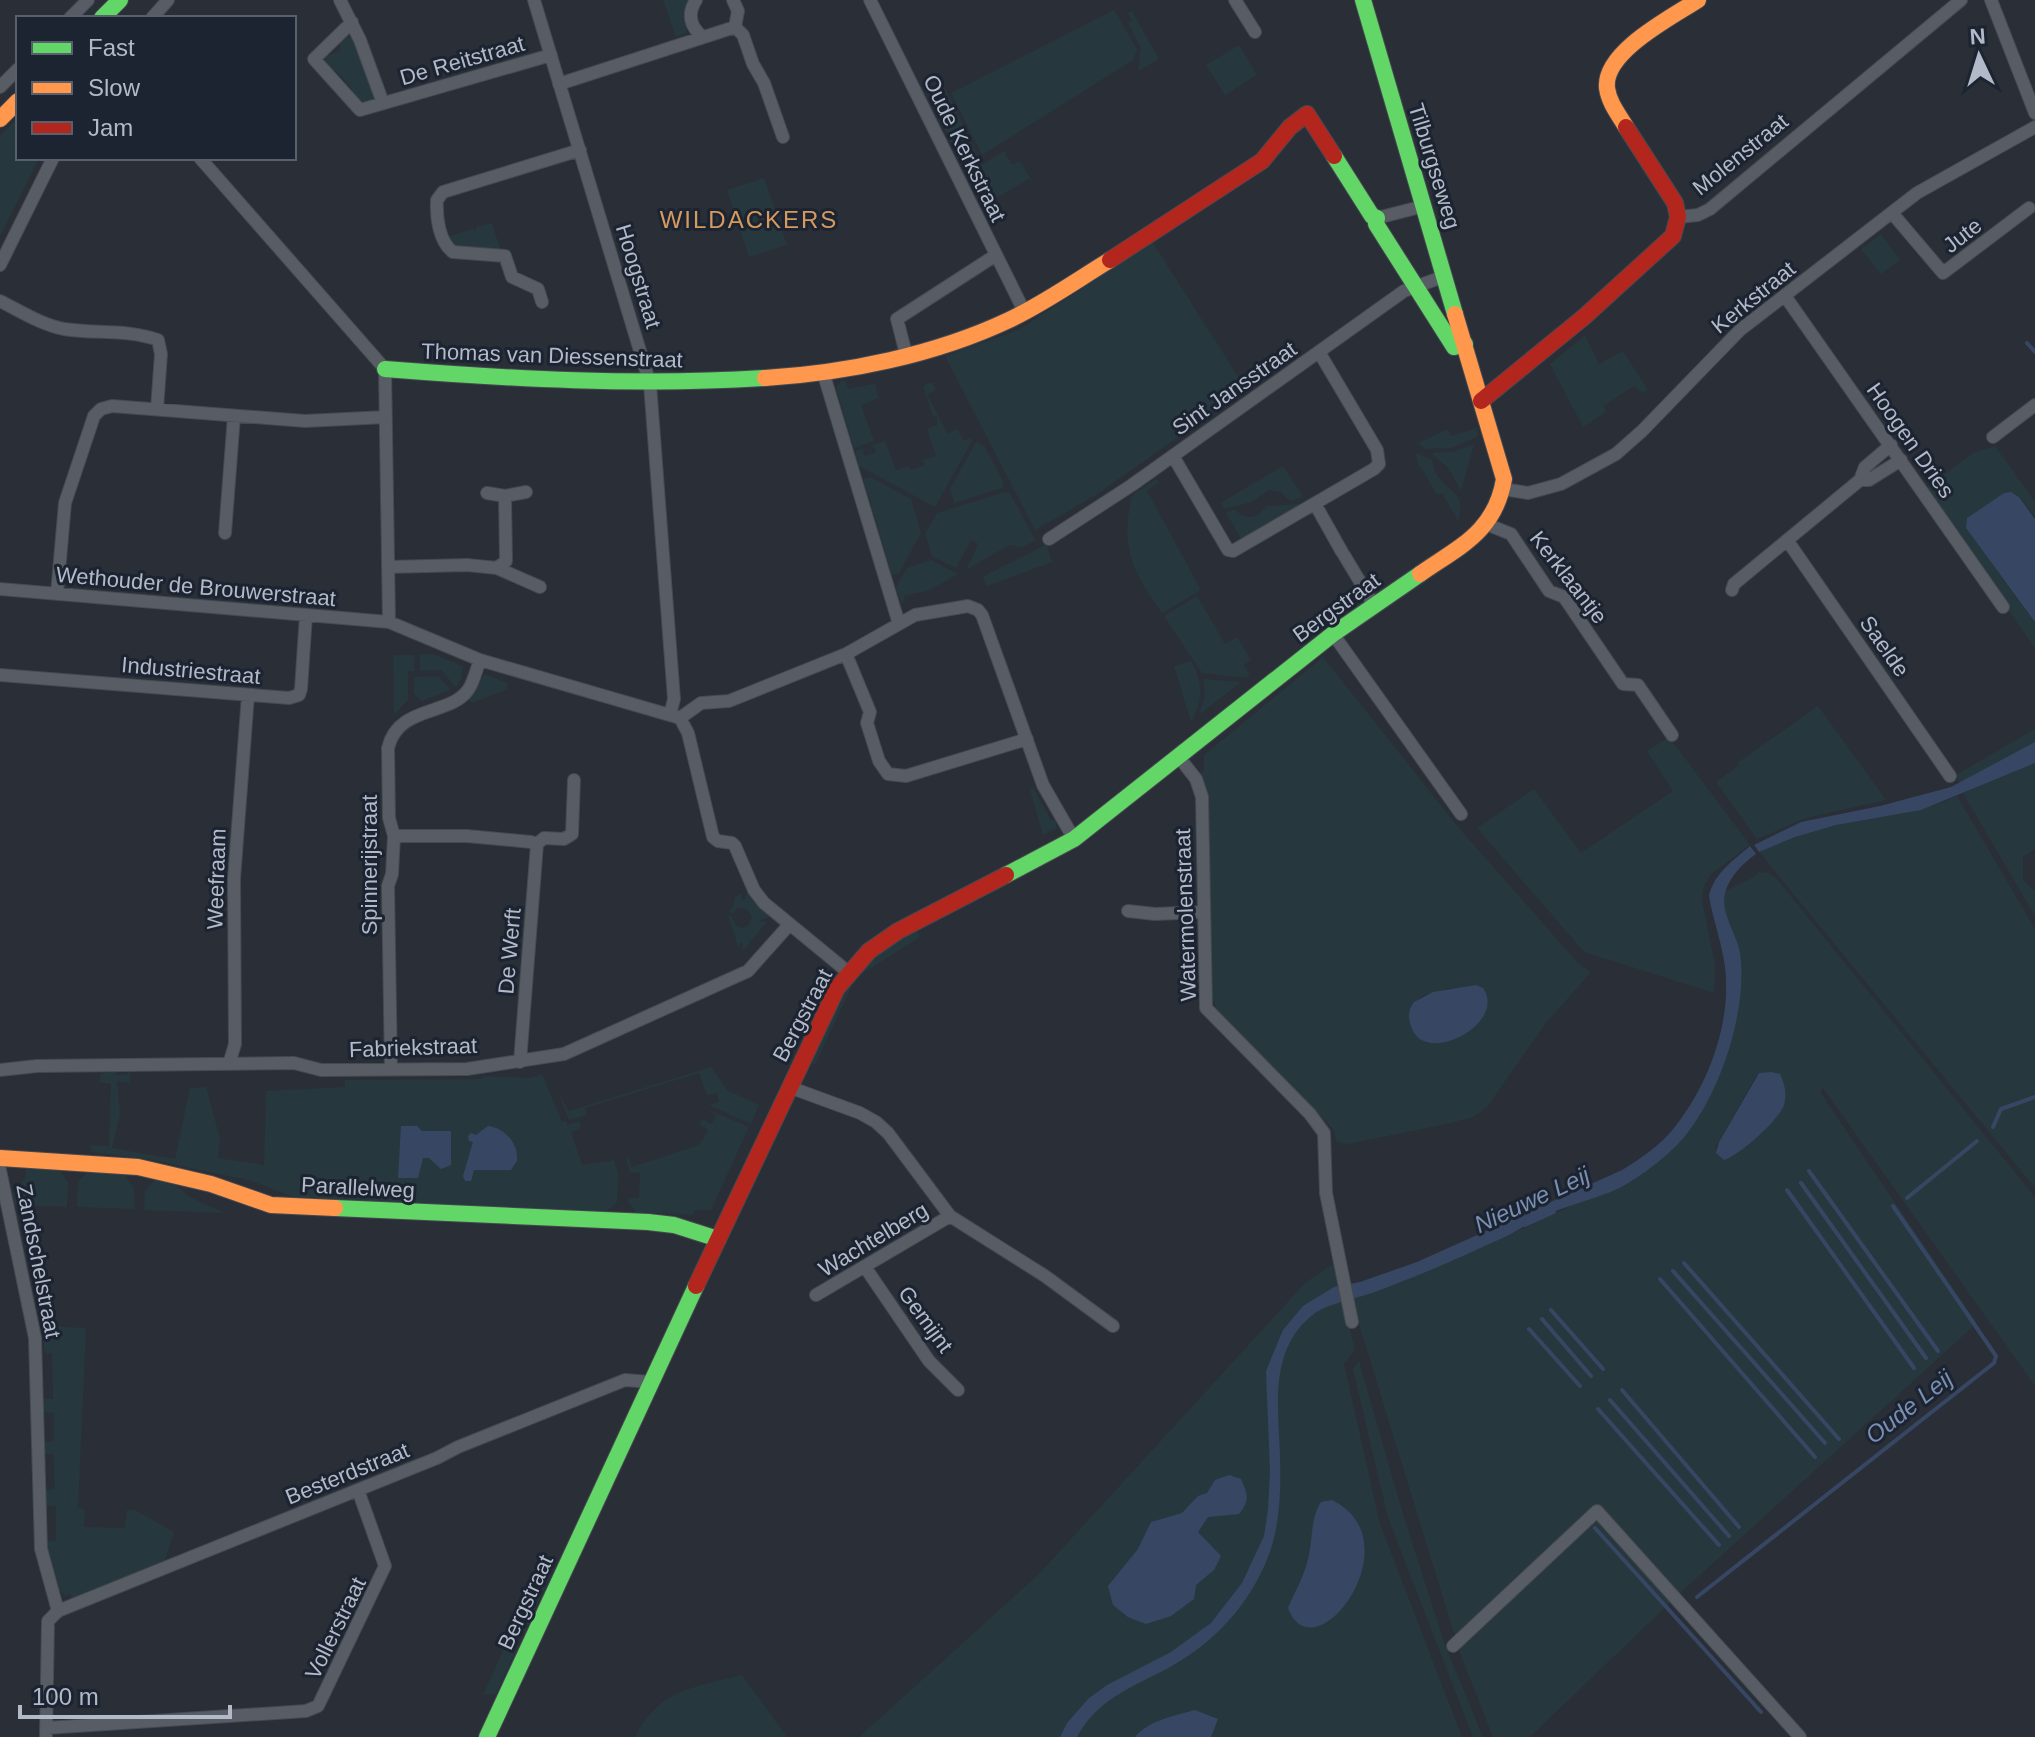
<svg xmlns="http://www.w3.org/2000/svg" width="2035" height="1737" viewBox="0 0 2035 1737" font-family="Arial,sans-serif">
<rect width="100%" height="100%" fill="#292e37"/>
<!-- green -->
<path fill="#26383d" fill-rule="evenodd" d="M663,0H688L684,15L687,33L676,37Z
M1114,10L1137,49L1133,60L982,155L951,93Z
M1132,11L1159,59L1138,71L1141,48L1128,23L1132,20L1128,13Z
M347,35L355,42L372,90L374,96L371,101C362,103 358,101 352,95V89L336,71L330,70L325,65L326,56L340,51V39Z
M1239,45L1257,75L1225,95L1206,65Z
M944,86L978,157L963,166L928,93Z
M18,118V158H39L0,236V136Z
M1004,151L1012,165L1020,161L1030,178L983,206L967,174Z
M764,178L787,245L749,257L727,190Z
M492,223L501,251L456,247L448,237L472,229L476,231V227Z
M1881,234L1900,260L1881,274L1861,249Z
M1153,243L1246,389L1096,495L1035,530L945,356L1018,330Z
M1585,335L1599,364L1623,351L1648,390L1643,393L1634,386L1603,406L1606,412L1583,427L1550,364Z
M845,380L848,389L884,382L875,385L879,398L861,405L874,441L854,448L836,387L841,381Z
M932,382L936,390L927,395L948,434L957,429L964,441L971,438L972,441L935,507L859,466L855,451L866,448L863,451L865,456L876,452L874,447L870,446L885,441L896,470L908,466L911,470L925,465L923,460L936,456L927,429L937,425V417L933,416L923,386Z
M1477,428L1479,436L1451,448L1426,449L1418,443L1448,429L1451,436Z
M976,442L985,447L1004,483L1002,488L954,503L950,489Z
M1474,444L1461,491L1449,469L1431,453L1453,452Z
M1995,446L2035,502V518C2027,507 2020,490 2004,493L1967,518L1966,528L2035,623V649L1926,488L1973,453Z
M1415,452L1432,460C1436,493 1470,485 1458,521L1442,493L1437,495L1421,467H1419Z
M1283,466L1303,497L1290,501L1280,492L1269,490L1251,502L1224,509L1220,503Z
M870,477L911,499L921,533L899,573L892,575L874,514L869,510L872,506L863,479Z
M1156,479L1159,482L1147,491L1201,590L1162,613C1132,571 1120,547 1132,495Z
M1005,492L1010,493L1035,540L1023,547L1009,545L966,570L978,544L971,540L956,568L932,556L925,534L937,513Z
M1298,504L1300,506L1242,540L1226,513L1235,509C1245,521 1258,519 1266,506Z
M1046,544L1052,562L987,586L983,577C1005,564 1025,557 1046,544Z
M931,560L958,574L928,591L905,595L903,603H901L896,587L907,568Z
M1197,596L1225,644L1237,637L1251,660L1244,665L1250,675L1246,678L1202,673L1164,616Z
M433,654L463,666L461,680L456,687L441,670L420,671V655Z
M393,655H414V671H408V700L394,715Z
M1323,657L1458,827L1578,963L1591,972L1546,1023L1487,1107L1473,1117L1451,1123L1348,1144L1337,1142L1333,1129L1220,1014L1212,999L1209,802L1201,773L1204,770V755ZM1452,988L1474,1027L1444,1042L1426,1043L1413,1031L1409,1014L1421,996Z
M1191,661C1203,681 1203,701 1191,722L1174,666Z
M485,674L507,683V689L472,703L468,699Z
M438,676L451,690L422,701L414,694V677Z
M1203,679L1241,682L1199,715L1205,695Z
M1818,706L1886,800L1806,818L1757,839L1716,782L1738,766L1737,763Z
M2035,729V742L1960,783L1956,775Z
M1669,737L1750,845L1711,874L1704,886L1702,900L1715,965L1714,993L1584,952L1477,828L1534,789L1581,853L1673,791L1647,751Z
M2035,763V849L2023,857V880L2035,891V916L1963,793Z
M1034,789L1051,820L1055,819L1057,828L1043,835L1030,790Z
M1957,796L2035,929V1188L1759,852C1784,841 1809,831 1836,825C1877,816 1919,815 1957,796Z
M1759,872L1769,873L1776,878L2035,1197V1386L1823,1088L1820,1091L1830,1107L1977,1323L1678,1595L1530,1737H1493L1460,1653L1350,1295L1468,1253L1553,1215L1620,1180L1698,1109L1734,992L1721,893L1749,880ZM1758,1073L1748,1145L1715,1148Z
M748,890L770,917L760,920L761,922H767L742,952L743,943H740L739,950L728,914L732,917L736,926L743,928L748,926L752,917L747,909L738,908L732,914L729,912L733,907L735,897L741,893V899L744,900Z
M917,930L920,937L860,975L854,981L815,1065L810,1062C838,1001 854,963 917,930Z
M711,1067L727,1090L759,1105L751,1124L709,1105L719,1102L717,1093L707,1095L699,1073L585,1108L587,1115L569,1120L558,1092L569,1111Z
M115,1070L116,1075L127,1074L130,1071V1083L117,1081L120,1114L112,1148L175,1159L190,1088L206,1087L220,1138L218,1158L264,1165L266,1091L345,1087V1080L482,1079L483,1076L531,1078L542,1074L562,1122L566,1121L567,1125L579,1121L581,1128L571,1132L582,1165L614,1160L618,1173L617,1202L607,1211L351,1200L344,1197L343,1200L293,1197L252,1181L148,1159L91,1152V1145L109,1146L111,1084L99,1082L101,1074Z
M709,1110L749,1127L711,1210H694L693,1215L636,1212L628,1202L629,1198H639L640,1173L630,1172L626,1158L628,1157L632,1167L699,1145L708,1130L699,1124L703,1119L711,1124L716,1116Z
M26,1168L59,1169L68,1182L67,1207L15,1205L13,1192L26,1177Z
M89,1171L124,1174L134,1189V1209L77,1207L78,1182Z
M155,1179L175,1185L190,1197L225,1213L144,1210L145,1191Z
M1333,1264L1355,1349L1344,1364L1380,1524L1462,1737H859L1039,1574L1306,1282Z
M50,1326L86,1328L78,1508L85,1509L84,1527L125,1528L127,1510H135L174,1532L165,1561L72,1599L70,1594L65,1596L61,1591L55,1590L46,1542L56,1541V1506H46L45,1490L55,1489L54,1454H44V1442L54,1441V1413L43,1412V1399H53L52,1354L45,1353L42,1332L51,1331Z
M1359,1361L1403,1514L1445,1645L1483,1737H1473L1388,1518L1353,1369Z
M542,1568L552,1572L525,1631L519,1632L513,1629Z
M508,1639L518,1646L496,1694L483,1695Z
M742,1675L787,1737H635C658,1689 696,1687 742,1675Z"/>
<!-- water -->
<path fill="#374763" d="M2011,492L2019,497L2035,519V622L1966,528L1967,518L2004,493Z
M2035,742V763L1921,810L1836,825L1795,837L1759,852L1754,845L1801,822L1880,806L1951,787Z
M1750,846L1756,854C1742,864 1730,876 1725,893C1720,914 1737,933 1740,953C1748,1009 1721,1092 1685,1136C1669,1156 1630,1186 1605,1194C1583,1202 1561,1208 1540,1217C1528,1223 1518,1231 1507,1236C1473,1251 1438,1268 1403,1281C1390,1286 1376,1292 1362,1296C1344,1302 1325,1304 1310,1317C1268,1353 1279,1409 1280,1458C1281,1491 1280,1526 1268,1557C1249,1605 1214,1643 1170,1667C1133,1687 1098,1698 1077,1737H1060L1067,1723L1088,1699L1107,1685L1171,1652L1211,1623L1242,1583L1264,1536L1268,1510L1270,1471L1266,1371L1283,1330L1303,1306L1334,1287L1360,1282L1417,1262L1622,1170C1640,1159 1661,1145 1674,1128C1708,1086 1732,1022 1725,967C1722,943 1713,920 1709,896C1714,873 1733,861 1750,846Z
M1476,985L1483,988C1508,1024 1423,1068 1411,1026C1408,1017 1408,1010 1414,1002L1433,992Z
M1771,1072L1780,1074C1785,1085 1787,1093 1784,1105C1778,1121 1740,1155 1724,1160L1716,1153L1719,1142L1759,1073Z
M401,1126H417L422,1131H451V1165L441,1169L429,1158H423L418,1178H398Z
M488,1126C505,1128 519,1144 517,1161L511,1170H474L471,1181H465L463,1176L473,1142L469,1141L468,1136L471,1133L476,1135Z
M1229,1475L1241,1479C1248,1495 1250,1500 1239,1514L1208,1517L1198,1532L1221,1556L1214,1570L1196,1585L1194,1599L1171,1616L1146,1624L1128,1617L1113,1605L1108,1586L1138,1549L1151,1522L1182,1513L1198,1496L1207,1493L1215,1480Z
M1332,1500C1416,1541 1314,1678 1288,1608C1295,1591 1304,1577 1308,1559C1313,1541 1310,1519 1321,1502Z
M1195,1710L1218,1719L1211,1737H1135C1149,1720 1174,1716 1195,1710Z"/>
<g fill="none" stroke-linecap="round" stroke-linejoin="round">
<!-- stream -->
<path stroke="#374763" stroke-width="4" d="M2027,343L2035,352
M1993,1127L2001,1109L2035,1097
M1809,1171L1938,1351
M1801,1183L1926,1358
M1787,1190L1914,1368
M1907,1198L1977,1141
M1525,1225L1554,1212
M1684,1263L1839,1439
M1673,1271L1825,1443
M1660,1279L1815,1457
M1551,1310L1603,1369
M1542,1319L1591,1376
M1529,1329L1580,1386
M1622,1390L1739,1527
M1610,1400L1729,1536
M1598,1409L1719,1545
M1595,1528L1761,1712
M1697,1597L1994,1363L1996,1356L1893,1206"/>
<defs>
<path id="street" d="M340,0L360,40L383,103
M534,0L650,384L674,699L670,715
M696,0C687,14 690,27 703,37
M733,0L738,11L735,27
M870,0L1025,313
M1235,0L1255,32
M1991,0L2035,113
M70,18L88,0
M152,18L168,0
M352,22L314,59L360,110L551,55
M559,84L735,27L743,35L753,64L764,83L783,137
M0,87L18,69
M200,158L385,369L389,622
M1892,213L1943,273L2029,208
M1678,217L1698,215L1710,209L1961,0
M1377,218L1424,206
M0,265L53,158
M1785,296L2003,607
M0,301C20,311 42,325 64,329C95,334 128,329 158,340L161,354L157,409
M542,302L538,289L512,277L505,256L453,252C439,242 436,217 437,200L443,192L580,150
M906,354L897,319L996,255
M823,372L899,624
M1993,437L2035,405
M1891,445L1865,467L1860,480H1869L1901,460
M1173,456L1228,550L1233,551L1374,469L1379,464L1377,450L1319,352
M1503,489L1528,493L1561,484L1616,454L1642,431L1740,330L1917,193L2035,127
M487,493L505,496L506,561L497,568
M505,496L526,492
M1315,504L1342,552
M1486,524L1511,534L1549,591L1564,597L1623,684L1638,685L1672,735
M225,533L234,416
M1049,539L1132,485L1404,291L1445,276
M1787,540L1950,776
M1344,555L1374,605
M388,567L467,565L497,568L540,587
M0,589L389,622L480,660L680,718L688,733L713,837L718,841L732,843L735,846L754,890L764,903L848,972
M1732,590L1734,584L1860,480
M57,594L65,503L94,416L101,409L112,406L305,421L386,417
M1333,634L1461,814
M846,654L870,712L867,723L879,761L888,774L906,776L1027,739
M0,675L289,698L299,695L301,689L306,615
M680,718L701,703L729,701L846,654L915,615L968,606L978,610L982,615L1043,785L1074,839
M1178,756L1196,779L1202,797L1206,1008L1310,1114L1324,1133L1326,1193L1352,1322
M394,836H467L531,842L537,844L520,1062
M537,844L544,838L564,839L572,834L574,780
M1128,911L1155,914L1204,912
M229,1064L235,1044L234,879L248,695
M391,1069L388,886L392,874L394,836L389,818L388,748C398,705 450,716 468,690C474,682 476,670 480,660
M0,1070L37,1066L294,1063L321,1070L467,1069L564,1054L748,971L789,925
M789,1087L860,1113L876,1122L888,1133L950,1216L1045,1276L1113,1326
M0,1170L35,1338L41,1549L58,1611L48,1621L46,1737
M865,1267L929,1361L958,1390
M816,1295L950,1216
M58,1611L437,1458L458,1447L625,1380L651,1382
M1453,1646L1597,1511L1800,1737
M46,1728L306,1711L318,1706L385,1566L358,1490"/>
<path id="fast" d="M1363,0L1455,314
M102,18L120,0
M1334,156L1372,216L1377,218L1376,224L1454,347L1465,344
M385,369C512,379 638,386 765,378
M1006,875L1074,839L1333,634L1420,574
M335,1208L648,1222L674,1225L718,1239
M487,1737L696,1286"/>
<path id="slow" d="M0,119L18,101
M1626,127C1619,115 1609,103 1607,88C1603,52 1672,17 1698,0
M765,378C846,373 935,355 1009,320C1045,303 1077,280 1110,260
M1420,574C1460,546 1495,532 1504,479L1455,314
M0,1158L138,1167L211,1184L271,1205L335,1208"/>
<path id="jam" d="M1110,260L1262,161L1290,127L1307,114L1334,156
M1481,401L1584,317L1673,236L1678,217L1675,203L1626,127
M696,1286L837,988L869,951L898,931L1006,875"/>
</defs>
<!-- street casing -->
<use href="#street" stroke="#454950" stroke-width="14"/>
<!-- fast casing -->
<use href="#fast" stroke="#454950" stroke-width="18"/>
<!-- slow casing -->
<use href="#slow" stroke="#454950" stroke-width="18"/>
<!-- jam casing -->
<use href="#jam" stroke="#454950" stroke-width="18"/>
<!-- street -->
<use href="#street" stroke="#585d65" stroke-width="12"/>
<!-- fast -->
<use href="#fast" stroke="#63d668" stroke-width="16"/>
<!-- slow -->
<use href="#slow" stroke="#ff974d" stroke-width="16"/>
<!-- jam -->
<use href="#jam" stroke="#b3261e" stroke-width="16"/>
</g>
<g text-anchor="middle" stroke-width="6" stroke-linejoin="round" paint-order="stroke">
<!-- street labels -->
<g font-size="22" fill="#b2b9c8" stroke="#1c2432">
<text transform="translate(462 60) rotate(-16)" y="8">De Reitstraat</text>
<text transform="translate(965 148) rotate(64)" y="8">Oude Kerkstraat</text>
<text transform="translate(1740 154) rotate(-39)" y="8">Molenstraat</text>
<text transform="translate(1435 166) rotate(73)" y="8">Tilburgseweg</text>
<text transform="translate(1962 235) rotate(-38)" y="8">Jute</text>
<text transform="translate(639 276) rotate(73)" y="8">Hoogstraat</text>
<text transform="translate(1753 297) rotate(-39)" y="8">Kerkstraat</text>
<text transform="translate(552 355) rotate(2)" y="8">Thomas van Diessenstraat</text>
<text transform="translate(1234 388) rotate(-35)" y="8">Sint Jansstraat</text>
<text transform="translate(1911 440) rotate(55)" y="8">Hoogen Dries</text>
<text transform="translate(1569 577) rotate(52)" y="8">Kerklaantje</text>
<text transform="translate(196 586) rotate(5)" y="8">Wethouder de Brouwerstraat</text>
<text transform="translate(1336 607) rotate(-36)" y="8">Bergstraat</text>
<text transform="translate(1885 646) rotate(55)" y="8">Saelde</text>
<text transform="translate(191 670) rotate(5)" y="8">Industriestraat</text>
<text transform="translate(369 865) rotate(-90)" y="8">Spinnerijstraat</text>
<text transform="translate(216 879) rotate(-88)" y="8">Weefraam</text>
<text transform="translate(1185 915) rotate(-92)" y="8">Watermolenstraat</text>
<text transform="translate(509 951) rotate(-85)" y="8">De Werft</text>
<text transform="translate(802 1015) rotate(-62)" y="8">Bergstraat</text>
<text transform="translate(413 1047) rotate(-2)" y="8">Fabriekstraat</text>
<text transform="translate(358 1187) rotate(3)" y="8">Parallelweg</text>
<text transform="translate(873 1239) rotate(-31)" y="8">Wachtelberg</text>
<text transform="translate(39 1261) rotate(79)" y="8">Zandschelstraat</text>
<text transform="translate(926 1319) rotate(54)" y="8">Gemijnt</text>
<text transform="translate(347 1473) rotate(-22)" y="8">Besterdstraat</text>
<text transform="translate(525 1602) rotate(-65)" y="8">Bergstraat</text>
<text transform="translate(335 1628) rotate(-64)" y="8">Vollerstraat</text>
</g>
<!-- neighbourhood labels -->
<g font-size="24" letter-spacing="2" fill="#d79a5e" stroke="#1c2432">
<text x="749" y="228">WILDACKERS</text>
</g>
<!-- water labels -->
<g font-size="24" font-style="italic" fill="#798eb1" stroke="#1c2432">
<text transform="translate(1532 1200) rotate(-25)" y="8">Nieuwe Leij</text>
<text transform="translate(1909 1407) rotate(-38)" y="8">Oude Leij</text>
</g>
</g>
<!-- legend -->
<rect x="16" y="16" width="280" height="144" fill="#1c2432" stroke="#58606e" stroke-width="2"/>
<rect x="32" y="42" width="40" height="12" fill="#63d668" stroke="#58606e" stroke-width="2"/>
<text x="88" y="56" font-size="24" fill="#b2b9c8">Fast</text>
<rect x="32" y="82" width="40" height="12" fill="#ff974d" stroke="#58606e" stroke-width="2"/>
<text x="88" y="96" font-size="24" fill="#b2b9c8">Slow</text>
<rect x="32" y="122" width="40" height="12" fill="#b3261e" stroke="#58606e" stroke-width="2"/>
<text x="88" y="136" font-size="24" fill="#b2b9c8">Jam</text>
<!-- north arrow -->
<g transform="translate(1979 56) rotate(356)" stroke="#1c2432" stroke-width="6" paint-order="stroke">
<path d="M0-6L14 30L0 20L-14 30Z" fill="#b2b9c8"/>
<text y="-12" font-size="22" font-weight="bold" text-anchor="middle" fill="#b2b9c8">N</text>
</g>
<!-- scale -->
<path d="M20 1705v12h210v-12" fill="none" stroke="#b2b9c8" stroke-width="4"/>
<text x="32" y="1705" font-size="24" fill="#b2b9c8" stroke="#1c2432" stroke-width="6" paint-order="stroke">100 m</text>
</svg>
